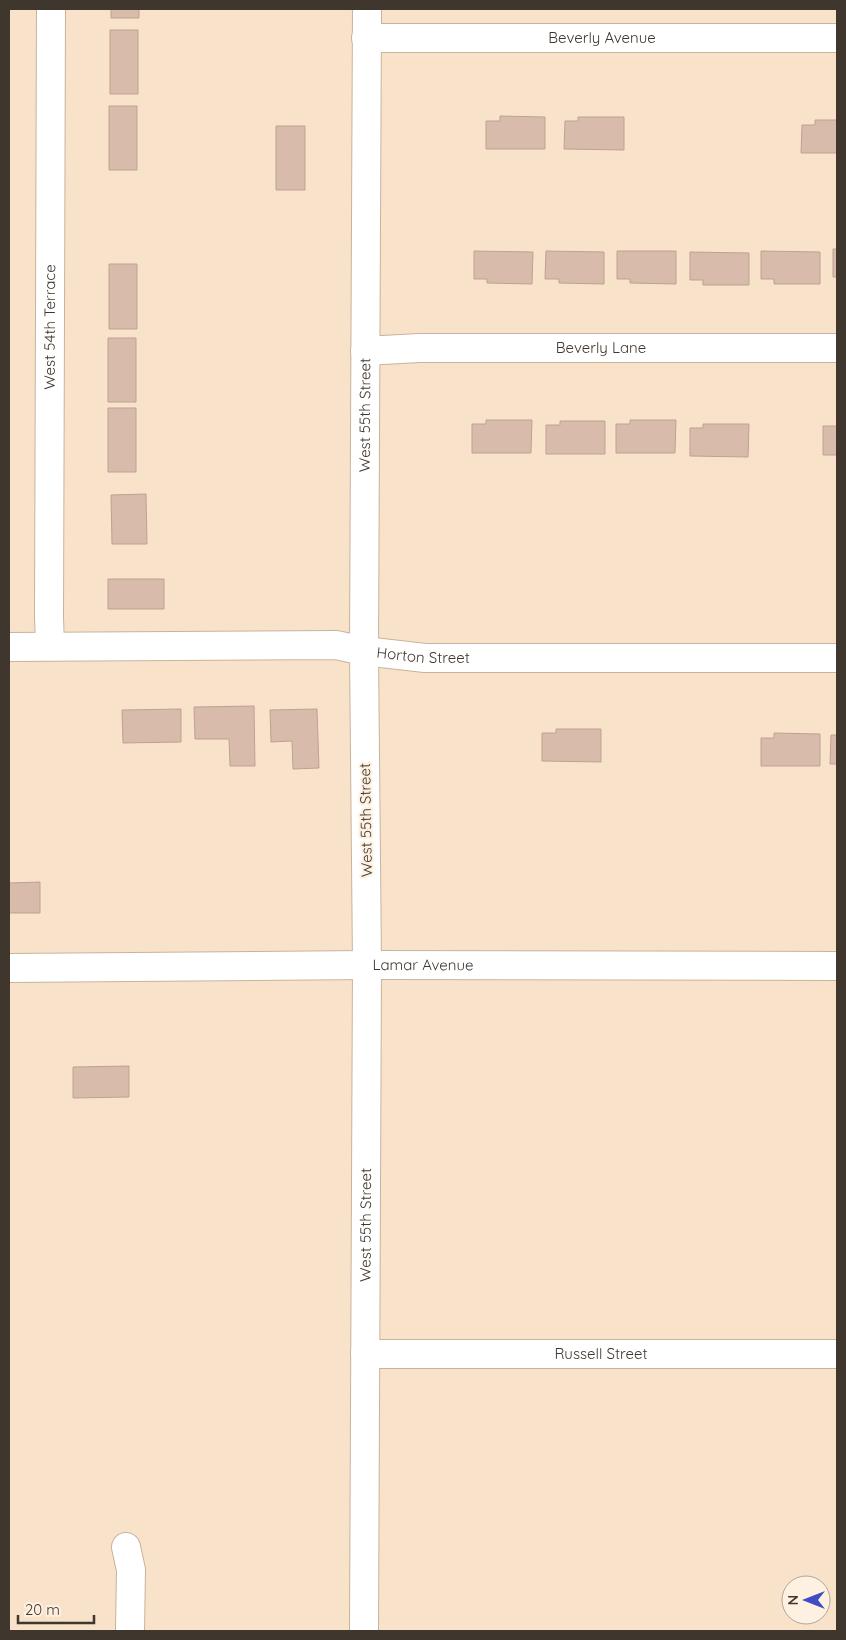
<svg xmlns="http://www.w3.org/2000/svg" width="846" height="1640" viewBox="0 0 846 1640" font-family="Quicksand,sans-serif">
<rect width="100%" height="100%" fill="#f9e2ca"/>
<!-- building -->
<path fill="#d8bbaa" stroke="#bea291" d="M111,9H139V18H111Z
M110,30H138V94H110Z
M109,106H137V170H109Z
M500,116L545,117V149H486V121H500Z
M578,117H624V150L564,149L565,121H578Z
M815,120H837V153H801L802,125H815Z
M276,126H305V190H276Z
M833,249H837V277H833Z
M474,251L533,252L532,284L487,283V279H474Z
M546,251L604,252V284L559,283V279H545Z
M617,251H676V284L630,283V279H617Z
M761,251L820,252V284H774V279H761Z
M690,252L749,253V285H703V280H690Z
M109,264H137V329H109Z
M108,338H136V402H108Z
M108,408H136V472H108Z
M486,420H532L531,453H472V424H486Z
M630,420H676L675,453H616V424H630Z
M560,421H605V454H546V425H560Z
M837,422V455H823V426H837Z
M703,424H749L748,457L690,456V428H703Z
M146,494L147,544H112L111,495Z
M108,579H164V609H108Z
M254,706L255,766H230L229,739H195L194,707Z
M181,709V742L123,743L122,710Z
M317,709L319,768L293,769L292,741L271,742L270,710Z
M556,729H601V762L542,761V733H556Z
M774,733L820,734V766H761V738H774Z
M831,735H837V764H830Z
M40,882V913H9V883Z
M129,1066V1097L73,1098V1067Z"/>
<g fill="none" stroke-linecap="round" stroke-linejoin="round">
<defs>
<g id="minor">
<path id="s1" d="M366,38H837"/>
<path id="s2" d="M365,351L419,348H837"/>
<path id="s3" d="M50,646L49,617L51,9"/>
<path id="s4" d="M9,647L336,645L364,651L425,658H837"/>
<path id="s5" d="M9,968L367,965L837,966"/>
<path id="s6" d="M365,1354H837"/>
<path d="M126,1547L131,1570L130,1631"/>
<path id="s7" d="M364,1631L367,965L364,651L367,9"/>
</g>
</defs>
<!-- minor casing -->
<use href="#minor" stroke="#c9b39c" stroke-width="30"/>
<!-- minor -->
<use href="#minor" stroke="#fff" stroke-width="28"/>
</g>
<g text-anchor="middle" stroke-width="4.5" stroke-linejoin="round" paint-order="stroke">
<!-- street labels -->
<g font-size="15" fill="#3f362d" stroke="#fff1e2">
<text dy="5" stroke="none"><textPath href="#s1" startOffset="236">Beverly Avenue</textPath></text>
<text dy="5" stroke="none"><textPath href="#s3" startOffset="319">West 54th Terrace</textPath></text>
<text dy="5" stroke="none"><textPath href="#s2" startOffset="236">Beverly Lane</textPath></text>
<text dy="5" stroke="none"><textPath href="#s7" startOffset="1216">West 55th Street</textPath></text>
<text dy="5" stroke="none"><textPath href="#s4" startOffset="415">Horton Street</textPath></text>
<text transform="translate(366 820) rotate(-91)" y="5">West 55th Street</text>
<text dy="5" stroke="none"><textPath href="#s5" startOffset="414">Lamar Avenue</textPath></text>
<text dy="5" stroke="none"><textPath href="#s7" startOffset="406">West 55th Street</textPath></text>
<text dy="5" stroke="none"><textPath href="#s6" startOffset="236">Russell Street</textPath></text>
</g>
</g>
<!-- border -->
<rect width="846" height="1640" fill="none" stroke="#3f362d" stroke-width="20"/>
<!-- north arrow -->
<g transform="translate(806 1600) rotate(270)"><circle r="24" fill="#fff1e2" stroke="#b2a69a"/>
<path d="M0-4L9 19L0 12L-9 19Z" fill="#3d4ec2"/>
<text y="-8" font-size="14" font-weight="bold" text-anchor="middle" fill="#3f362d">N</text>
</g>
<!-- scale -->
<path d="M18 1615v8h76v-8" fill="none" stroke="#3f362d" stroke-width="2.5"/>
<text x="25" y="1615" font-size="15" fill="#3f362d" stroke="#fff1e2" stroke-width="4" paint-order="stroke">20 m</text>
</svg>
